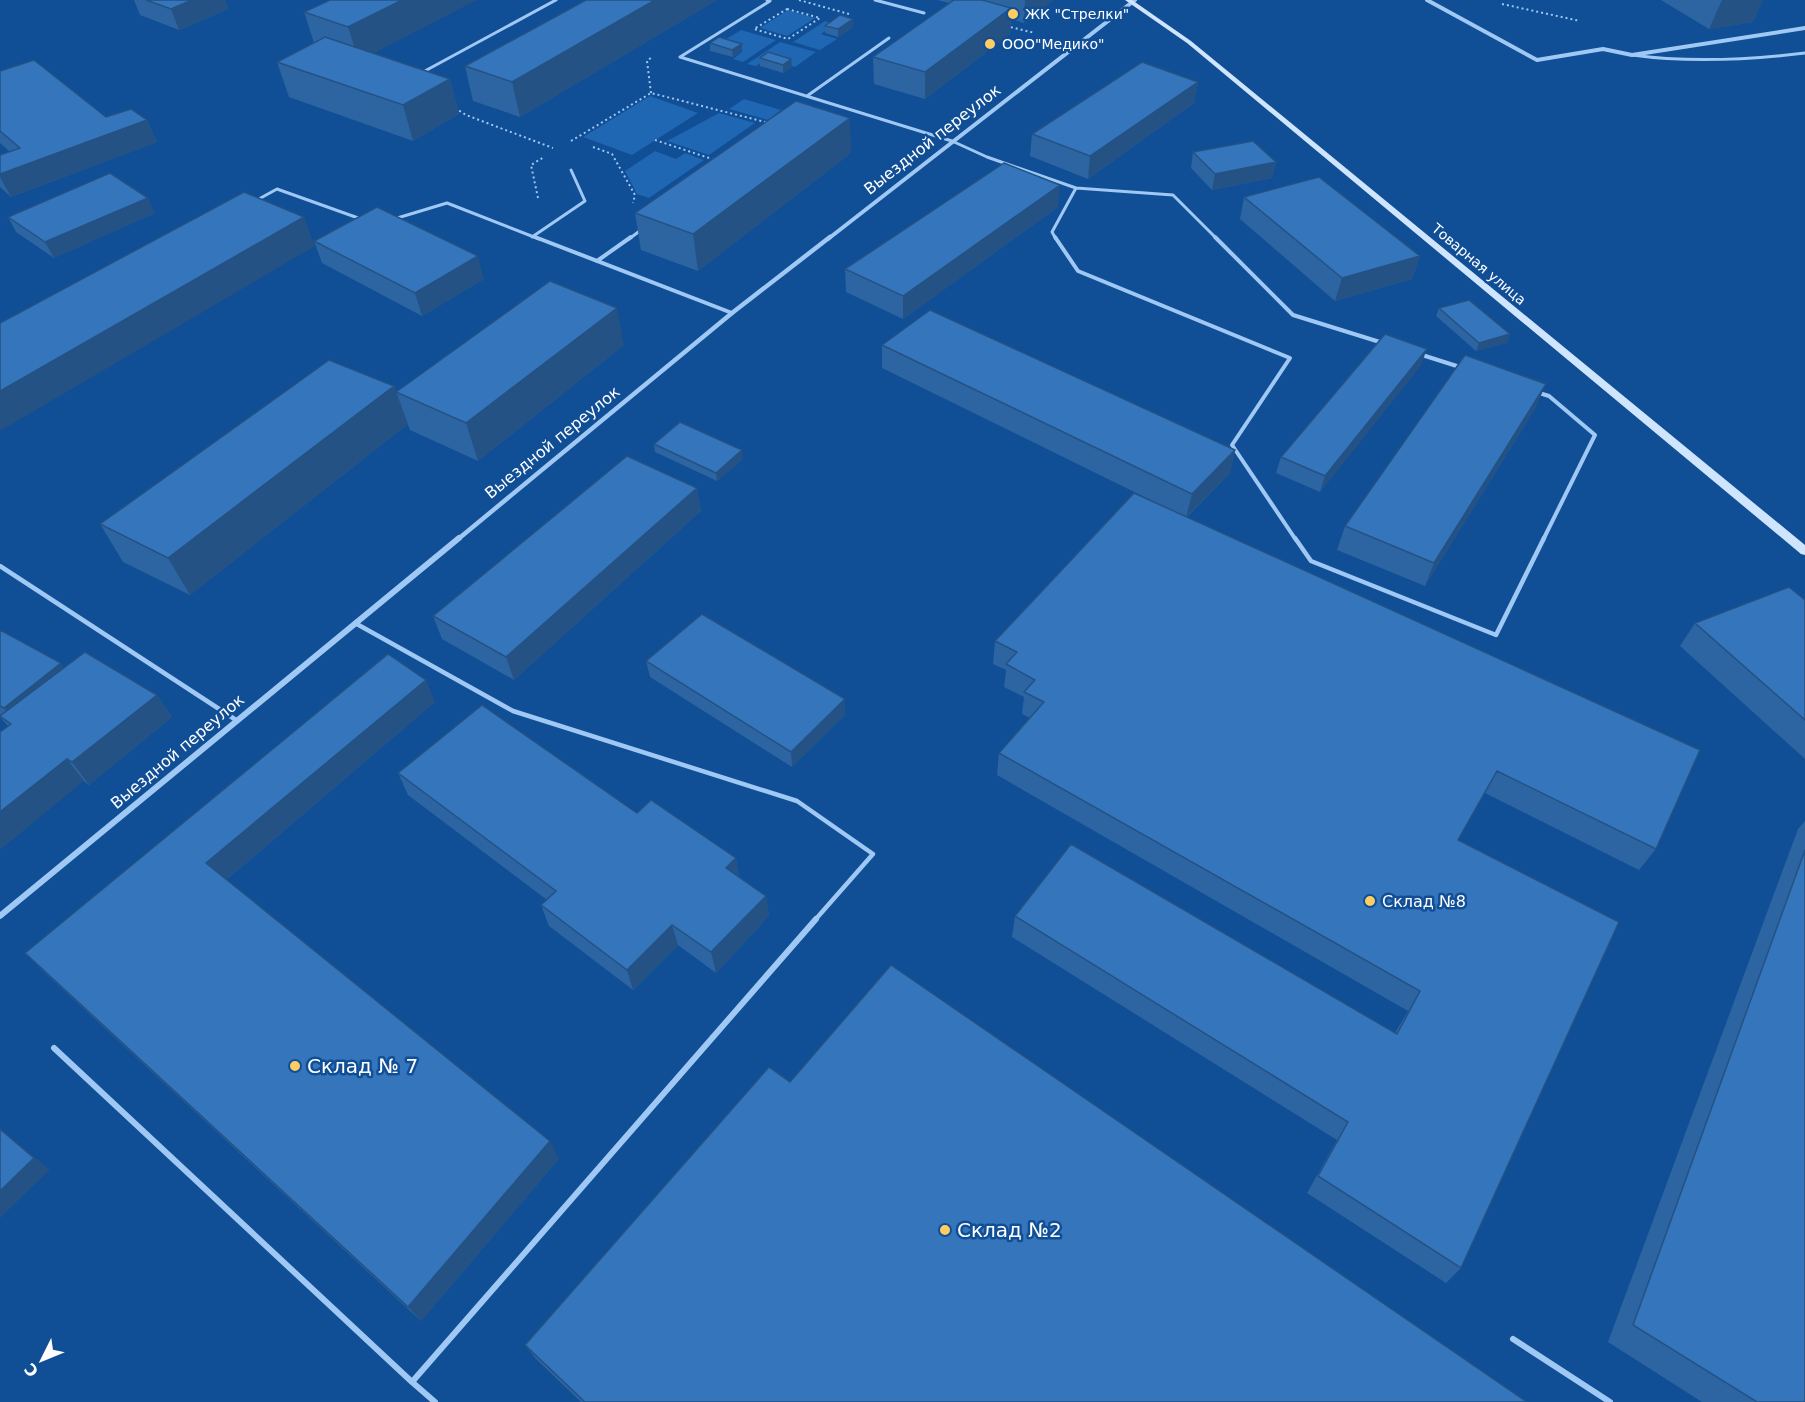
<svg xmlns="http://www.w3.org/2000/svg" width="1805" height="1402" viewBox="0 0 1805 1402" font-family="'DejaVu Sans',sans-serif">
<rect width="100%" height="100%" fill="#104e96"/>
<!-- green -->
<path fill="#1f66b3" d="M788,10L815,18L787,36L760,28Z
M825,21L835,24L821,34L837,39L820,50L793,42Z
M741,30L776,40L743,62L733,59L743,51L718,44Z
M780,42L816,52L795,67L767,59L756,66L747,64Z
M650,96L698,113L632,155L583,137Z
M744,99L781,110L768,120L729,109Z
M719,113L755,123L709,155L667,141Z
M655,151L676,159L685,153L704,160L649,198L637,194L625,171Z"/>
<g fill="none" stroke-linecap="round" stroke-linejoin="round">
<!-- path -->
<path stroke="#9fc8f4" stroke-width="2" stroke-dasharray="2 3" stroke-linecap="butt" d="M799,0L849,14
M1502,4L1580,21
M787,9L820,18L788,39L754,29Z
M1006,26L1035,33
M651,93L647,61L652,57
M455,108L466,115L553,148
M655,140L715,160
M571,141L651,93L769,123
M593,147L612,154L635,195L633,203
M538,198L531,165L544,157"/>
<!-- lane-far3 -->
<path stroke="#9fc8f4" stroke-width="3" d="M767,0L770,1L680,57L952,141L987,157L1076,188L1052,232L1056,239
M875,0L924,13
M1632,55C1690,63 1747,60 1805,53
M423,72L556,0
M807,96L889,38
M1076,188L1173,195L1217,239
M257,200L277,189L361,219
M394,219L447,203L539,239
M532,237L585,201L571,170
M629,239L641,230"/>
<!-- lane-far2 -->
<path stroke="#9fc8f4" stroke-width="4" d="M535,237L732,313
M1055,237L1078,271L1290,358L1232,445L1296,540
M1215,237L1293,315L1383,343
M597,261L631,237
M1419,354L1463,368
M1536,392L1549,396L1595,435L1543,540"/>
<!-- lane-far1 -->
<path stroke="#9fc8f4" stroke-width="4.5" d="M1295,538L1311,561L1496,635L1544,538
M0,566L236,720
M355,623L513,711L797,801L873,854L815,920"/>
<!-- lane -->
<path stroke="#9fc8f4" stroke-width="6" d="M54,1048L412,1382L816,919
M1513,1339L1610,1402
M412,1382L435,1402"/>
<!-- street-far2 -->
<path stroke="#9fc8f4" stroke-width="4" d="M1427,0L1537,60L1603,49L1632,55L1805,28
M828,239L1135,0"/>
<!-- street-far1 -->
<path stroke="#9fc8f4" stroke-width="4.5" d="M457,540L732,313L830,237"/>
<!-- street -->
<path stroke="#9fc8f4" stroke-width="6" d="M0,916L459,538"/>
<!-- secondary -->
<path fill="#cfe4fd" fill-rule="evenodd" d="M1125,0H1132L1191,41L1805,545V555L1801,554L1187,43Z"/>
</g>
<!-- wall -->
<path fill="#2d65a2" d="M134,0H225L228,9L179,30L140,15Z
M330,0L374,53L450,79L459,114L413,141L289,97L277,62L314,43L304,12Z
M586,0H717L520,117L473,101L465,66Z
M937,0H1053L1024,23L1011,19L1010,34L925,99L874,84L873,57L949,3Z
M1661,0H1763L1753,22L1709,29Z
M853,19V27L838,37L825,33V26Z
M710,43L742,51L733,57L710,51Z
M760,58L792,67L783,73L760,66Z
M0,71L106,117L147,120L157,142L11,197L0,187V155L10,152L0,143Z
M1198,82L1194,103L1088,179L1030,156L1032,134Z
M1193,152L1276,162L1272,178L1212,190L1191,168Z
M851,153L698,271L641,250L635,213Z
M1244,197L1420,256L1412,279L1335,301L1240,219Z
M1058,207L903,319L846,292L845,269Z
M155,213L54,258L16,232L8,217Z
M314,241L484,279L422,316L322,263Z
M1439,308L1510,334L1507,343L1476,351L1436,316Z
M624,345L478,461L410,430L396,392Z
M882,345L1235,450L1230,473L1187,517L1656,849L1639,870L1485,793L1458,840L1461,1268L1446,1283L1307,1193L1337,1140L1012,937L1015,916L1395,1033L1408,1011L997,775L999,753L1030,718L1022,714L1024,697L1004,687L1006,670L993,664L995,641L1177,513L882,368Z
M1421,365L1320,492L1276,473L1281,457Z
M394,386L408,424L190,595L123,562L100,524Z
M1536,407L1425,586L1337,550L1345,526Z
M654,444L743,459L717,481L655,452Z
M697,488L701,511L514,680L442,639L433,616Z
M1805,600V759L1680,646L1695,623Z
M0,630L64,668L157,695L172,717L89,785L8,726L0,717L1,715L0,714Z
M646,661L845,699V715L792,767L650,677Z
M435,702L226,880L559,1159L421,1321L45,973L25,953Z
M398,773L637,813L736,858L739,877L766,896L769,916L716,973L678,945L633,990L549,926L541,905L547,900L408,795Z
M1805,821V1402H1702L1608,1342L1798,829Z
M790,1082L1527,1402H581L536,1359L525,1345Z"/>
<!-- shaded-wall -->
<path fill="#245284" d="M192,0H225L228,9L179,30L171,9Z
M402,0H477L359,61L348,27Z
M655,0H717L520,117L512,82Z
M1025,0H1053L1024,23Z
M1722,0H1763L1753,22L1709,29Z
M1011,8L1010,34L925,99V72Z
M853,19V27L838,37V29Z
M742,44V51L733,57L732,50Z
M791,59L792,67L783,73V65Z
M450,79L459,114L413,141L403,105Z
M1198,82L1194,103L1088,179L1090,156Z
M850,118L851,153L698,271L693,234Z
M147,120L157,142L11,197L0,177V174Z
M1276,162L1272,178L1212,190L1215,174Z
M1060,185L1058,207L903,319V296Z
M148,198L155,213L54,258L45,242Z
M304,217L315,246L0,431V391Z
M478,256L484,279L422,316L415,293Z
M1420,256L1412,279L1335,301L1342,278Z
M617,308L624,345L478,461L466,423Z
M1510,334L1507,343L1476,351L1479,343Z
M1427,349L1421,365L1320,492L1325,476Z
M1546,384L1536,407L1425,586L1434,563Z
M394,386L408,424L190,595L168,558Z
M742,450L743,459L717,481L716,473Z
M1235,450L1230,473L1186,517L1192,494Z
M697,488L701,511L514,680L506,657Z
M61,663L72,679L16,723L4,708Z
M426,680L435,702L221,884L206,863Z
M157,695L172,717L89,785L72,762Z
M845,699V715L792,767L791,752Z
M67,759L84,781L0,850V812Z
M736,858L739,879L726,868Z
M766,896L769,916L716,973L711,952Z
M672,925L678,945L633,990L627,970Z
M0,1128L50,1170L0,1218Z
M550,1141L559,1159L421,1321L408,1307Z"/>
<!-- building -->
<path fill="#3475bc" stroke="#245284" stroke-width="1.5" d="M146,0H192L171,9Z
M330,0H402L348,27L304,12Z
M586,0H655L512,82L465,66Z
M954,0H982L1011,8L925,72L873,57Z
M840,15L853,19L838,29L825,26Z
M325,37L450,79L403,105L277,62Z
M719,37L742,44L732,50L710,43Z
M768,52L791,59L783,65L760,58Z
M34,60L106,117L131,109L147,120L0,174V155L20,148L0,131V71Z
M1142,62L1198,82L1090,156L1032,134Z
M796,101L850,118L693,234L635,213Z
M1253,141L1276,162L1215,174L1193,152Z
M1004,163L1060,185L903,296L845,269Z
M110,173L148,198L45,242L8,217Z
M1319,177L1420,256L1342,278L1244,197Z
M244,192L304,217L0,391V323Z
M377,207L478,256L415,293L314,241Z
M550,281L617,308L466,423L396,392Z
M1469,300L1510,334L1479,343L1439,308Z
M930,310L1235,450L1192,494L882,345Z
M1385,334L1427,349L1325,476L1281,457Z
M1465,355L1546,384L1434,563L1345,526Z
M329,360L394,386L168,558L100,524Z
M680,422L742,450L716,473L654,444Z
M627,456L697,488L506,657L433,616Z
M1134,493L1700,750L1656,849L1497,771L1458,840L1619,922L1461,1268L1318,1176L1348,1122L1015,916L1071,844L1397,1034L1420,991L999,753L1044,702L1024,692L1035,680L1006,664L1017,652L995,641Z
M1789,587L1805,600V720L1695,623Z
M702,614L845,699L791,752L646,661Z
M0,630L61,663L4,708L0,706Z
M85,652L157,695L72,762L67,759L0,812V732L11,724L0,716Z
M388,654L426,680L206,863L550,1141L408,1307L25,953Z
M482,705L637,813L651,800L736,858L726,868L766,896L711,952L672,925L627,970L541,905L556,891L398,773Z
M1805,850V1402H1757L1633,1325Z
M891,965L1527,1402H585L525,1345L769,1067L790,1082Z
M0,1129L34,1158L0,1191Z"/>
<!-- markers -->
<g fill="#ffcd62" stroke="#104e96" stroke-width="2">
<circle cx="1013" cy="14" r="6"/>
<circle cx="990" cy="44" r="6"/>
<circle cx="1370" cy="901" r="6"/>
<circle cx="295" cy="1066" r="6"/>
<circle cx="945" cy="1230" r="6"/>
</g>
<g text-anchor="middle" stroke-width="5" stroke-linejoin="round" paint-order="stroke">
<!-- far-poi labels -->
<g font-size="14" fill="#fff" stroke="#104e96" text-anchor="start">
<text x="1025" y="19">ЖК "Стрелки"</text>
<text x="1002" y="49">ООО"Медико"</text>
</g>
<!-- far-street labels -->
<g font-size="14" fill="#fff" stroke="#104e96">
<text transform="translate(1479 264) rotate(40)" y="5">Товарная улица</text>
</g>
<!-- street labels -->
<g font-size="16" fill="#fff" stroke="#104e96">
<text transform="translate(932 139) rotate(-38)" y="6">Выездной переулок</text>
<text transform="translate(552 442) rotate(-39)" y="6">Выездной переулок</text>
<text transform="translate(177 751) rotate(-40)" y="6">Выездной переулок</text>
</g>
<!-- poi labels -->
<g font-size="16" fill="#fff" stroke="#104e96" text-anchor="start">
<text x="1382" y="907">Склад №8</text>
</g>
<!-- near-poi labels -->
<g font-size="20" fill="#fff" stroke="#104e96" text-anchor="start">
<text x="307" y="1073">Склад № 7</text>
<text x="957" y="1237">Склад №2</text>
</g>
</g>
<!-- north arrow -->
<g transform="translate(42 1360) rotate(227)" stroke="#104e96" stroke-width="4.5" paint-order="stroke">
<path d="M0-4.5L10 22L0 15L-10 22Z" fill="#ffffff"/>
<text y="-9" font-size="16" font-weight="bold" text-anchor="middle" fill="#ffffff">С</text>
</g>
</svg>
